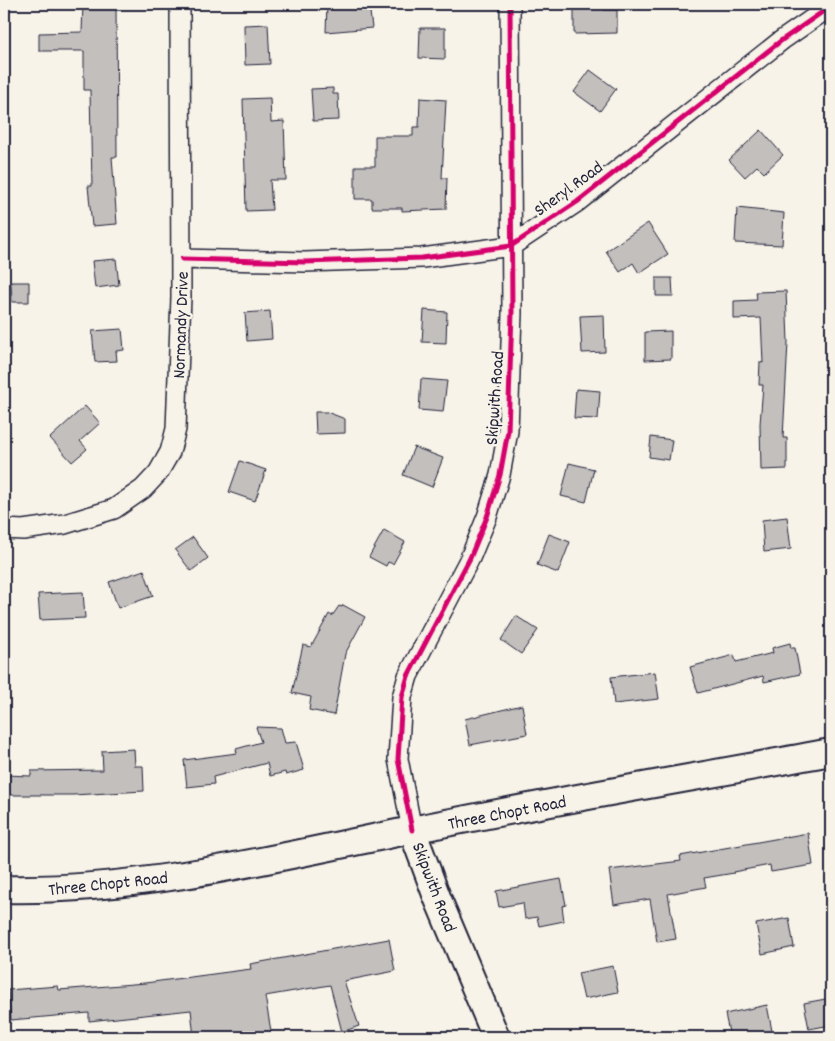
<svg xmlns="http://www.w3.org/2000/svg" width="835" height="1041" viewBox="0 0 835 1041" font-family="Dekko,sans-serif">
<rect width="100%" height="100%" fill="#f7f3e8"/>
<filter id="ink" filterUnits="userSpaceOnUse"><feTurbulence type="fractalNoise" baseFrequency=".02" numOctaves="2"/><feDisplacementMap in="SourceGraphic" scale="10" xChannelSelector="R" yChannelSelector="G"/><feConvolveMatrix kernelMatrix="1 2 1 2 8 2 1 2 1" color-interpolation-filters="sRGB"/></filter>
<g filter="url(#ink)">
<!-- building -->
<path fill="#c2bfbd" stroke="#22223b" d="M83,4H116L117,157H112L117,224L92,226L88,186H92L90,90H84V51H39V33L82,32Z
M327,4H369L372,28L326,32Z
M574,4H604V10H617V33L574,34Z
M268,24L270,64L245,65L244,25Z
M420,28H445V59L419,58Z
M590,70L616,89L600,111L574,92Z
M333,88V94H338L339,120L313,121L311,89Z
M270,98L271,122L284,121L286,180H270L272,210L246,211L243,99Z
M420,98L446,100L442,178H447L446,209L402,211V208H372V199H355V166H375V136H413V127H419Z
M761,130L783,155L764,173L757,166L745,177L729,160Z
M737,208L784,213L782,245L735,243Z
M648,223L668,254L639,273L633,263L620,272L606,251Z
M116,259L119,285L95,288L92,261Z
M656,278H672L673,296H656Z
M11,282H29V302H12Z
M786,291L788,342L783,438H787V469L761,470L760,424L763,385H759L760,362L763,363L761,318L734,319V301L757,300L756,292Z
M424,310L447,312L446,343L422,342Z
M270,311L272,339L247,341L245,313Z
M604,315L605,352L582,353L580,316Z
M122,329L124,350L116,351L117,361L95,362L92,331Z
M671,331V359L645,360V332Z
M421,379L447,381L443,412L419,410Z
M576,389L600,391L598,419L574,418Z
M85,406L100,423L80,441L87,449L72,462L50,438Z
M315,412H327L345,419V433L316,434Z
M651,437L672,440L669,460L649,457Z
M414,447L443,458L432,487L403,475Z
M240,461L266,470L255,501L229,492Z
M569,463L594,469L586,502L561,496Z
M787,517L791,549L764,552L762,520Z
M384,530L405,542L393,564L388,562L386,566L369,557Z
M549,534L570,542L558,573L537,565Z
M193,537L208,558L191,571L175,550Z
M144,570L153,596L118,608L109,582Z
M83,592L85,618L40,620L38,594Z
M343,605L365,617L345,654L334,715L309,710L311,697L292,693L303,645L311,647L329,614L332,616L339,606L342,607Z
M516,616L538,630L521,654L501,640Z
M790,643L791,648H795L800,674L764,682L763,676L698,693L690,667L734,655L736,662L773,653L772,648Z
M655,672L659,699L614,704L611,677Z
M522,705L527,734L470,745L465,719Z
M256,727L281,728L285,743L296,742L304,770L286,775L285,772L270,776L267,763L213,777L214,784L187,787L184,760L237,753L236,749L261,742Z
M134,749L135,766H143L144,791L73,795H4L5,775L31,776V771L103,770L102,751Z
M808,833L813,865L771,872L770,865L733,872L734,873L704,878L706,887L668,894L676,939L657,942L650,899L614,905L609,870L681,861L680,856Z
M561,879L566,905L562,906L564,921L539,926L537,917L525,919L523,903L499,907L496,891Z
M789,918L794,947L762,954L756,924Z
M389,939L395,971L344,981L359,1026L342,1032L330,985L265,996L272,1037H194L191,1010L89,1021V1013L11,1020L8,990L58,986L59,990L145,983L251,969L250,964Z
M613,966L618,992L584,999L578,973Z
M831,998V1025L809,1029L804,1003Z
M767,1005L772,1031L730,1037L725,1014Z"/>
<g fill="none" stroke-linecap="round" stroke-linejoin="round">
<defs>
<path id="minor" d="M182,259L305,262L422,258L511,246L577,202L782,40L831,6
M4,529L23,530L65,524L114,509L143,489L158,473L170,452L176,429L181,297L180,4
M412,830L398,759L402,697L408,676L470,558L487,517L500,475L508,431L512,313L510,4"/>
<path id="secondary" d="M412,830L437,897L496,1037
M4,889C142,892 278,857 412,830C551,801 692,778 831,752"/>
</defs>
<!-- minor casing -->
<use href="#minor" stroke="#22223b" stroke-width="22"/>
<!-- secondary casing -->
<use href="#secondary" stroke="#22223b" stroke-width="30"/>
<!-- minor -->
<use href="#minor" stroke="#f7f3e8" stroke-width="19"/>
<!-- secondary -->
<use href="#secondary" stroke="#f7f3e8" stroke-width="26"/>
<defs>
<path id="cycleway" d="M182,259L305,262L422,258L511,246L577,202L782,40L831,6
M412,830L398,759L402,697L408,676L470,558L487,517L500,475L508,431L512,313L510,4"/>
</defs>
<!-- cycleway casing -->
<use href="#cycleway" stroke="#f7f3e8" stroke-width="8"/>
<!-- cycleway -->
<use href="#cycleway" stroke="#d6006c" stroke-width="5"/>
</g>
</g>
<g text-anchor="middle" stroke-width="5" stroke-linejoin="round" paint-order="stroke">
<!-- street labels -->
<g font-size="18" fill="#22223b" stroke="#f7f3e8">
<text transform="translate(568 188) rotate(-36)" y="6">Sheryl Road</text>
<text transform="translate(180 325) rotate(-88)" y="6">Normandy Drive</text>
<text transform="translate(494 398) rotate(-86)" y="6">Skipwith Road</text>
<text transform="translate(507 812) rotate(-11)" y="6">Three Chopt Road</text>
<text transform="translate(108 883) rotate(-6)" y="6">Three Chopt Road</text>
<text transform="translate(435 887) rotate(69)" y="6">Skipwith Road</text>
</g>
</g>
<!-- margin -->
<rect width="835" height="1041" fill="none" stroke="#f7f3e8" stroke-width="20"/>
<rect x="10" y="10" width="815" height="1021" fill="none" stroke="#22223b" stroke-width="2" filter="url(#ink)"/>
</svg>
